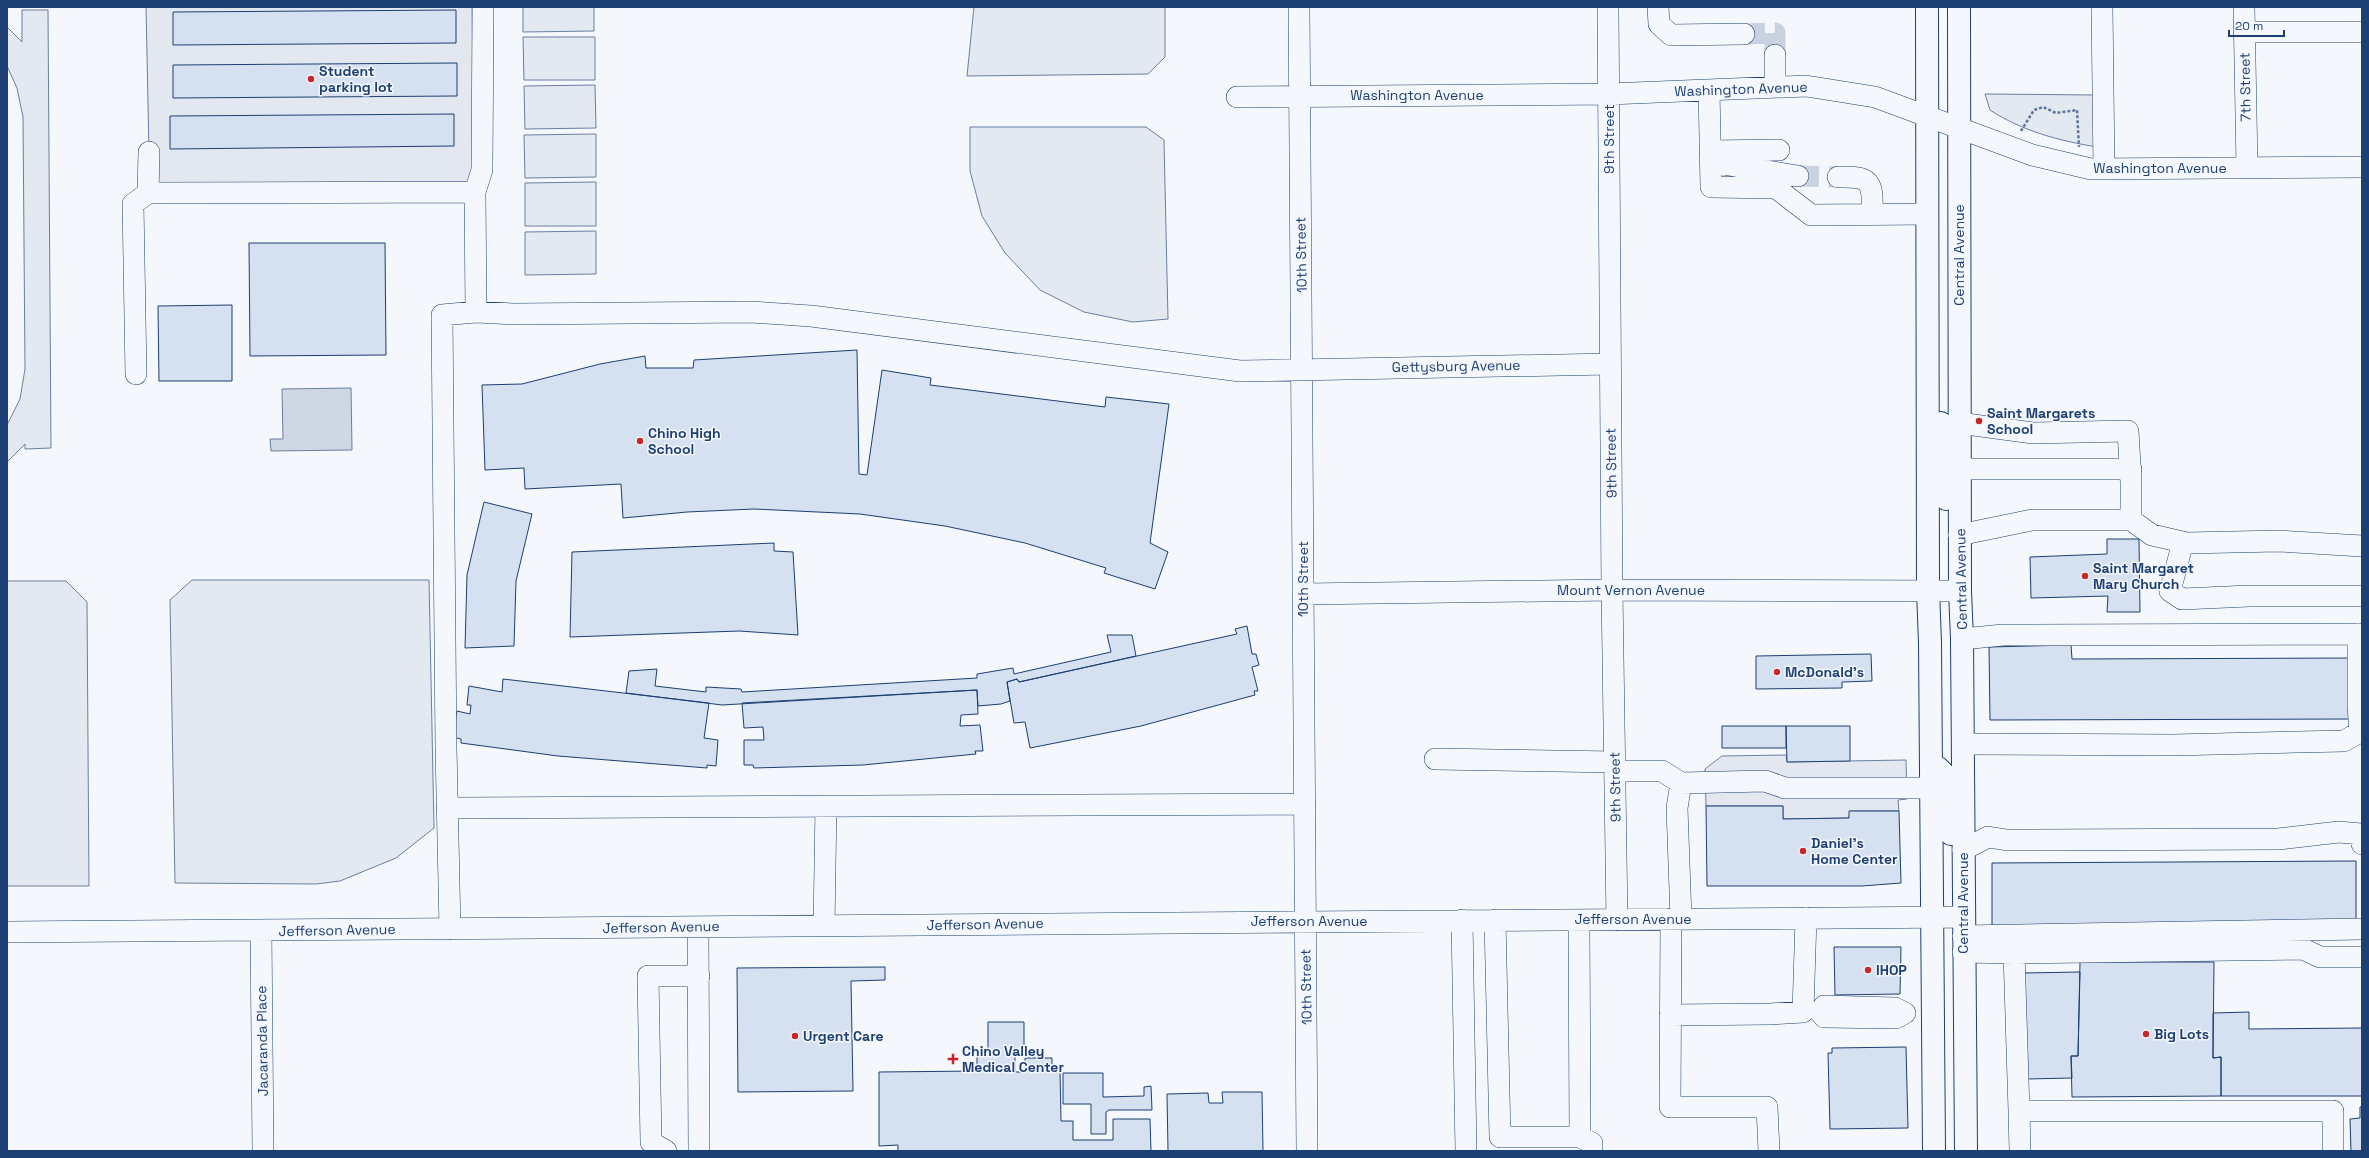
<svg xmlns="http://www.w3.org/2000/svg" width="2369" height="1158" viewBox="0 0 2369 1158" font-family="'Space Grotesk',sans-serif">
<rect width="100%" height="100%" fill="#f4f7fb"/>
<!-- green -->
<path fill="#e3e9f0" stroke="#687fa3" d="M523,7H594V31L523,32Z
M974,7H1165V57L1148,74L967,76Z
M22,10H48L51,448L25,449V444L7,462V425L20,399L25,369L23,117L17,88L7,66V27L22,42Z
M523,37H595V80H524Z
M595,85L596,128L525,129L524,86Z
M1985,94L2096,95L2097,147C2060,141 2022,131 1990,110Z
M970,127H1146L1164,140L1168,319L1133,322L1084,312L1040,290L1005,253L982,216L970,171Z
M596,134V177L525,178L524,135Z
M596,182V226H525V183Z
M596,231V274L525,275V232Z
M192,580H429L434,828L396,858L340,881L316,884L175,883L170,600Z
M7,581H66L87,602L89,886H7Z"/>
<!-- parking -->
<path fill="#e3e8f0" stroke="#687fa3" d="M146,7H472L475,195L150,201Z
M1786,755L1787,762L1906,760L1907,799L1898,800L1899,811H1850L1849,818L1783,819V806H1706L1705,769L1722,756Z"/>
<!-- water -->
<path fill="#cfd7e4" stroke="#687fa3" d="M351,388L352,450L271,451L270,439H283L282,389Z"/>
<!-- building -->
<path fill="#d5e0f0" stroke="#1d3f73" d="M456,10V43L173,45V12Z
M457,63V96L173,98V65Z
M454,114V146L170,149V116Z
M249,243H385L386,355L250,356Z
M232,305V381H159L158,306Z
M857,350L859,474L867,475L882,370L931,378L930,385L1105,407L1106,397L1169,404L1150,543L1168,552L1155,589L1104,573L1106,568L1025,543L945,526L860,514L754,509L687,512L623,518L621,484L525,489L524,468L485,470L482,385L522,384L600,364L645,356L646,368H693L694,360Z
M484,502L532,514L516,581L514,646L465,648L467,575Z
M2107,539H2139L2140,612H2107L2108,596L2031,598L2030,557L2107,554Z
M774,543V551L793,552L798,635L739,631L570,637L572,552Z
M1247,626L1252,654H1256L1259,665L1252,667L1258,691H1254L1255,695L1141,726L1030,748L1025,722L1014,723L1007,682L1017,679L1019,682L1237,634L1235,629Z
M1107,635H1132L1136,656L1019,682L1017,679L1007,682L1010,701L1001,704L978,706L977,690L722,705L626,693L629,671L657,669L655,686L706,692V687L741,689L742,692L977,678V674L1013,668L1014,674L1111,652Z
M2071,645L2072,659L2355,658L2354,719L1990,720L1989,647Z
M1871,654L1872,681L1842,682V688L1756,689V656Z
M503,679L709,703L704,738L718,740L716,766L707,765V768L558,756L461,743V739L453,737L457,711L470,714L471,705H467L469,686L502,692Z
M977,690L978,714L961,715L960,726L980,725L983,751H975L976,754L863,765L754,768L753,765H744V740H764L763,727L744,728L742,703Z
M1722,726H1786V748H1722Z
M1786,726H1850V761L1787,762Z
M1706,806H1783V819L1849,818V811H1899L1901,883L1862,886H1707Z
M2356,861V923L1992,926V863Z
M1834,947H1901L1900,994L1835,995Z
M2080,962H2214L2213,1058L2221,1057V1096L2072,1097L2071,1056H2078Z
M885,967V980L851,981L853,1091L738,1092L737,968Z
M2080,972L2078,1056H2071L2072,1078L2027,1079L2023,973Z
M2249,1012V1029L2362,1028V1096H2221V1057L2213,1058V1013Z
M988,1022H1024V1054H1015V1072H1025V1058H1052V1070H1060L1061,1121H1073V1140H1113V1119H1150L1151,1151H898V1145L879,1146V1072L977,1071V1053H988Z
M1906,1047L1908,1128L1830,1129L1828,1053H1832V1048Z
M1063,1073H1103V1097L1144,1096V1087L1151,1086L1152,1110H1109L1106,1112V1134H1091V1104H1063Z
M1222,1092H1262L1263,1151H1168L1167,1094L1208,1093L1209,1103H1223Z
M2360,1107H2362V1151H2351L2350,1119L2360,1118Z"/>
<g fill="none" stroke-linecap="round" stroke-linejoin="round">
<!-- minor-tunnel -->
<path stroke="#c9d2e0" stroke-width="21" stroke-dasharray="21 10" stroke-linecap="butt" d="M1744,34L1775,33V55
M1798,176L1838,177"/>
<defs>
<path id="minor" d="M1299,7L1307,1151
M1608,7L1612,590L1617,920
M1658,7L1659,24L1671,35L1744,34
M2102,7L2104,169
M2244,7L2247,167
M2244,32H2362
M1775,55V87
M1709,90L1711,187L1776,188L1811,215L1927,214
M1237,97L1609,94L1806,86L1875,97L2032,155L2091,169L2362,167
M1710,151L1779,150
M149,152L148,193L475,192L482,170L483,7
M1710,162L1798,176
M1838,177C1872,176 1873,182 1872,214
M475,192L476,312
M136,374L133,204L148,193
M1959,423L2033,433L2128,431L2131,482V520
M1959,469H2131
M1959,535L2032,520H2131L2152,535L2187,543L2278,541L2362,546
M2183,542L2170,591L2182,599L2249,596H2362
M1303,594L1612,590L1960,591
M1962,639L2003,635L2362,634
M1963,744L2173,745L2344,741L2360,732L2358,706V634
M1435,759L1615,762
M1615,771H1662L1681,783L1765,781L1785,788H1932
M1681,783L1677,808L1681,919
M447,808L1305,804
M1963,850L1988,837L2007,840L2278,839L2339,832L2361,834L2362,844
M1671,919L1670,1107H1767L1769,1151
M1462,920L1466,1151
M1495,920L1500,1137H1580L1592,1143V1151
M1579,920L1580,1137
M824,926L826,806
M698,927L699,1151
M450,929L446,748L442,315L476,312L515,314L751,312L811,316L1240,371L1610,364
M261,931L263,1151
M7,932L1963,917
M1963,936L2362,929
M1963,952L2014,953L2019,1111
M2014,953L2303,949L2320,957H2362
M1824,1006L1895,1008L1905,1013L1896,1018L1824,1017L1820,1012Z
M1670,1015L1770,1014L1803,1012L1806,918
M666,1151L651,1142L648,976H699
M2020,1151L2019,1111H2333V1151"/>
<path id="major" d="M1927,7L1928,590L1930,643L1934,1151
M1959,7L1960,591L1962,639L1966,1151
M1941,423L1946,499
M1938,768L1946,776L1951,834"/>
</defs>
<!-- minor casing -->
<use href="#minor" stroke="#1d3f73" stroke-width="22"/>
<!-- major casing -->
<use href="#major" stroke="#1d3f73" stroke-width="24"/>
<!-- path -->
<path stroke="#5e769c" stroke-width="2.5" stroke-dasharray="3 2" stroke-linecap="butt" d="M2021,131L2034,110L2043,107L2056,113L2077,110L2079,147"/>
<!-- minor -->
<use href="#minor" stroke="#f4f7fb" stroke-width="21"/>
<!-- major -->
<use href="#major" stroke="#f4f7fb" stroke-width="22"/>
</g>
<!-- markers -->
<g fill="#c62828" stroke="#f4f7fb" stroke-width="1.5">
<circle cx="311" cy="79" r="4"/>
<circle cx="1979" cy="421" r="4"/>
<circle cx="640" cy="441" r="4"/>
<circle cx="2085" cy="576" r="4"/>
<circle cx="1777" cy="672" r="4"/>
<circle cx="1803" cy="851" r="4"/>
<circle cx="1868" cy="970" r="4"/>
<circle cx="2146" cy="1034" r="4"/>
<circle cx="795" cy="1036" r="4"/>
<path d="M951 1053h4v4h4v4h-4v4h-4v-4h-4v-4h4z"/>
</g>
<g text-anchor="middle" stroke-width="3" stroke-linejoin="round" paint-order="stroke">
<!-- poi labels -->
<g font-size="14" font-weight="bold" fill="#1d3f73" stroke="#f4f7fb" text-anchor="start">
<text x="319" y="76">Student<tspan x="319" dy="16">parking lot</tspan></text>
<text x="1987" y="418">Saint Margarets<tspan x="1987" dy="16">School</tspan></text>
<text x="648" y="438">Chino High<tspan x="648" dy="16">School</tspan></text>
<text x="2093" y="573">Saint Margaret<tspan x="2093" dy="16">Mary Church</tspan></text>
<text x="1785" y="677">McDonald's</text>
<text x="1811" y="848">Daniel’s<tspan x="1811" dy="16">Home Center</tspan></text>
<text x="1876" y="975">IHOP</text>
<text x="2154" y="1039">Big Lots</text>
<text x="803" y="1041">Urgent Care</text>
<text x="962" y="1056">Chino Valley<tspan x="962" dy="16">Medical Center</tspan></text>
</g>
<!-- street labels -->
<g font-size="14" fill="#1d3f73" stroke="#f4f7fb">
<text transform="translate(2245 87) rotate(-91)" y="5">7th Street</text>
<text transform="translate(1741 89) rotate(-2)" y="5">Washington Avenue</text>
<text x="1417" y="100">Washington Avenue</text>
<text transform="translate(1609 139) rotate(-90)" y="5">9th Street</text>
<text x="2160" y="173">Washington Avenue</text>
<text transform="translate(1301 255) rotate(-91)" y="5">10th Street</text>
<text transform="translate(1959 255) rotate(-90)" y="5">Central Avenue</text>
<text transform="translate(1456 366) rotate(-1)" y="5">Gettysburg Avenue</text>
<text transform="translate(1611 463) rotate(-91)" y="5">9th Street</text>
<text transform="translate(1303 579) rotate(-90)" y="5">10th Street</text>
<text transform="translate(1961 579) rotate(-91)" y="5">Central Avenue</text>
<text x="1631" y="595">Mount Vernon Avenue</text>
<text transform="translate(1615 787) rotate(-91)" y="5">9th Street</text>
<text transform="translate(1963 903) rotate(-90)" y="5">Central Avenue</text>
<text x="1633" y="924">Jefferson Avenue</text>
<text x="1309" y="926">Jefferson Avenue</text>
<text transform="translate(985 924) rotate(-1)" y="5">Jefferson Avenue</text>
<text transform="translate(661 927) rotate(-1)" y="5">Jefferson Avenue</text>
<text transform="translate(337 930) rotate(-1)" y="5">Jefferson Avenue</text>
<text transform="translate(1306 987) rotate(-91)" y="5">10th Street</text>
<text transform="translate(262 1041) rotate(-91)" y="5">Jacaranda Place</text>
</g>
</g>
<!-- border -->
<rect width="2369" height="1158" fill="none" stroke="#1d3f73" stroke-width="16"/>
<!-- scale -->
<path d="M2229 30v6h55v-6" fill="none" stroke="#1d3f73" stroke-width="2"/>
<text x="2235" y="30" font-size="12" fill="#1d3f73" stroke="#f4f7fb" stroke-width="3" paint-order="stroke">20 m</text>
</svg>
